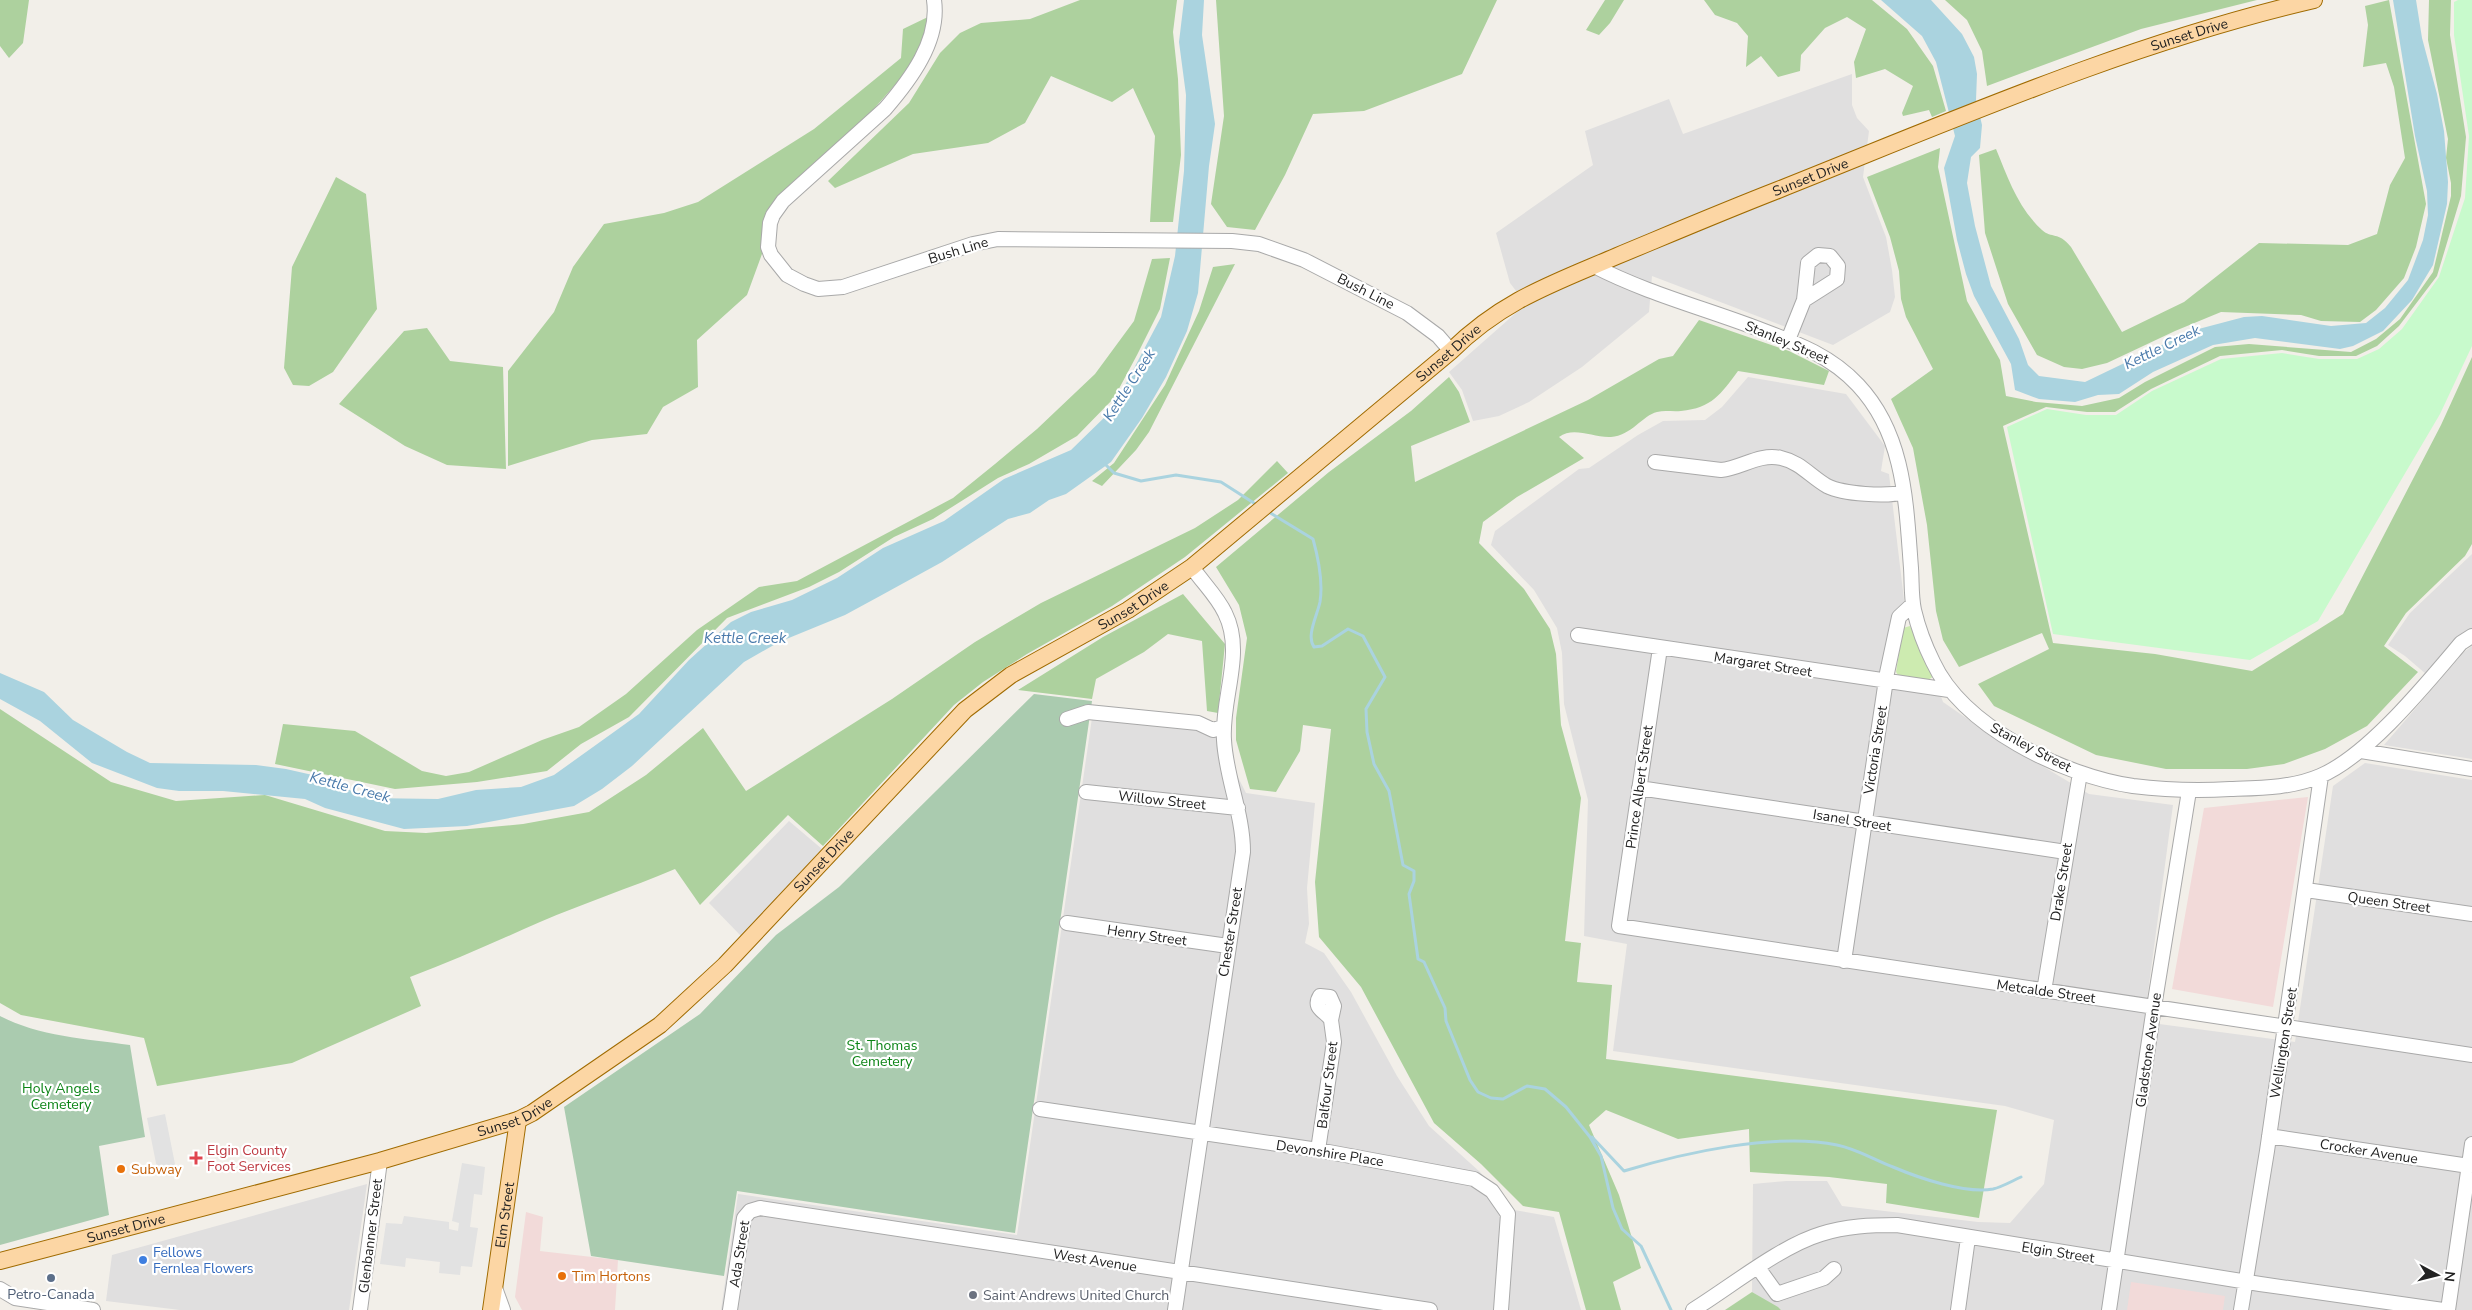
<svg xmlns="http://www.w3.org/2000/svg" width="2472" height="1310" viewBox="0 0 2472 1310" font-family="'Nunito Sans',sans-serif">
<rect width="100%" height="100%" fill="#f2efe9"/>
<!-- residential -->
<path fill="#e0dfdf" d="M1852,74V105L1857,118L1869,131L1863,177L1886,237L1892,270L1895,297L1890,312L1833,345L1652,276L1649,312L1582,367L1529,402L1499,416L1473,421L1462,390L1449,372L1526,304L1510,283L1496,233L1593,165L1585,131L1669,99L1683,134Z
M1748,377L1846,394L1885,446L1881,471L1889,474L1905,608L1892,672L1895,677L1936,682L1943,702L1991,735L2089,794L2173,805L2144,1022L2295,1042L2333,786L2365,763L2472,780V1310H1781L1752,1292L1753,1184L1786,1181H1827L1842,1206L1978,1222L2010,1223L2044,1184L2054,1120L2005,1106L1613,1051L1627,944L1584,936L1588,800L1564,704L1562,653L1557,628L1534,590L1491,545L1495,531L1579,469L1589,468L1638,435L1663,421L1705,420L1722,407Z
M2472,554V631L2426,674L2405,656L2388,645L2410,613Z
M2472,646V759L2384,745L2464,652Z
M1093,711L1211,724L1246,793L1315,803L1307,888L1309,924L1305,943L1324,953L1337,972L1351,992L1397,1076L1429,1126L1480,1172L1514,1210L1554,1217L1581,1310H721L738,1194L1017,1235Z
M789,821L822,849L741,936L709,903Z
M367,1184L349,1310H180L106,1301L112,1255Z"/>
<!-- commercial -->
<path fill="#f2dad9" d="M2308,797L2273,1007L2172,989L2204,808Z
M526,1212L543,1217L540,1251L618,1260L615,1310H522L515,1297Z
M2131,1282L2225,1296L2223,1310H2127Z"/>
<!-- grass -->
<path fill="#cdebb0" d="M1910,626L1934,676L1928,680L1898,675L1896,672L1903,628Z"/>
<!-- forest -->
<path fill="#add19e" d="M0,0H29L23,43L9,58L0,46Z
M1080,0H1177L1173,32L1178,79L1181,155L1173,222H1150L1155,136L1133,88L1112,102L1051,76L1025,123L988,143L913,154L835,188L828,181L909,103L940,53L960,33L981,23L1030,19Z
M1216,0H1497L1462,74L1364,111L1313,114L1285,175L1255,230L1227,227L1211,204L1224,116Z
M1605,0H1624L1610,23L1599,35L1586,30Z
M1704,0H1872L1907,29L1933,66L1946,111L1932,117L1929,110L1903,116L1902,113L1913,86L1885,69L1856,78L1854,62L1866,29L1847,17L1825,28L1801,55L1800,71L1778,77L1761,56L1746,67L1748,36L1737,23L1715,15Z
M1945,0H2257L2141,29L1987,86L1982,51L1967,20Z
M2389,0L2426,204L2416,247L2404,278L2376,310L2360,322L2321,321L2301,315L2221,312L2175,331L2107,363L2082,369L2064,367L2037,355L2008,304L1985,233L1979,155L1996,149C2008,178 2018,208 2042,230C2052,239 2058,231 2071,247L2122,332L2184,302L2259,243L2348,245L2377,234L2390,185L2405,158L2394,87L2386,63L2363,67L2368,25L2365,6Z
M2429,0H2451L2450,35L2466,137L2461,196L2437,276L2399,326L2377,346L2356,356H2319L2282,350L2220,356L2151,389L2115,412H2087L2046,407L2003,426L2053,643L2155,654L2252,671L2343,614L2441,425L2472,357V544L2465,556L2406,613L2384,646L2418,672L2367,726L2325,749L2284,764L2247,769H2166L2096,755L1994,706L1978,684L2049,649L2042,633L1959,667L1943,640L1936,611L1927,525L1913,448L1891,399L1933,369L1906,317L1901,299L1899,271L1890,237L1867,177L1940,148L1938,167L1967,301L2000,360L2006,396L2036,402L2082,406L2119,398L2145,382L2215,347L2249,344L2351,352L2376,339L2400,319L2433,272L2451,196V183L2446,158L2448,139L2428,40Z
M930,16L926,35L909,69L872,111L771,212L766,243L747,295L697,340L698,387L663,407L647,434L592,440L508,466V371L554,312L573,267L604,224L664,213L698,202L814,129L901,58L903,29Z
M336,177L366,194L377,309L333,372L309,386L293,385L284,368L292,267Z
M1170,258L1160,309L1137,355L1114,398L1077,436L1029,464L998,478L933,519L894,537L839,572L809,587L727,618L629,717L581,744L547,771L477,782L395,789L275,764L283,724L355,731L422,771L446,776L469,772L542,740L579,727L626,694L697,630L759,587L797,581L953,498L995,464L1037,429L1095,374L1134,321L1152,259Z
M1235,264L1149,432L1136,450L1102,486L1092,481L1114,463L1165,385L1199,311L1213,267Z
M1699,320L1789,351L1829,371L1824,385L1738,371C1721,394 1712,408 1681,411C1673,412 1665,410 1657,412C1643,415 1631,436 1611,437C1593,438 1574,426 1559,437L1584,458L1517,497L1483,522L1479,543L1524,589L1550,629L1556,654L1561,725L1581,798L1565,941L1581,943L1577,982L1612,985L1606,1059L1997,1110L1979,1218L1886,1203L1887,1184L1829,1177L1750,1172L1749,1129L1678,1139L1606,1110L1589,1125L1619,1195L1641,1268L1613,1282L1621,1310H1586L1559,1212L1523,1206L1481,1164L1434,1123L1361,987L1319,937L1315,882L1331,729L1303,725L1300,751L1276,792L1250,789L1236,740V718L1247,638L1239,605L1216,567L1329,472L1411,411L1449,377L1459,392L1470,422L1411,446L1415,482L1588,400L1659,359L1673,356Z
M427,328L450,361L503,367L506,469L447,465L405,446L339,404L404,331Z
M1277,461L1288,473L1185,557L1112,606L1027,654L983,682L954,705L823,846L788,815L700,905L675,869C630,888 584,903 540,922C497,941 455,960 410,977L421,1006L292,1063L157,1086L144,1038L21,1015L0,1003V709L111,782L176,801L265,795L385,831L426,833L523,824L589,812L646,775L703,728L746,791L892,699L975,642L1041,603L1195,528L1238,500Z
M1183,594L1225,644L1218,713L1207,711L1202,641L1168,634L1144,652L1096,679L1092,699L1018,690L1103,637Z
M1752,1292L1778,1307L1781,1310H1725Z"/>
<!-- cemetery -->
<path fill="#aacbaf" d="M1034,694L1092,701L1015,1233L737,1191L724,1276L591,1256L564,1107L700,1014L776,935L839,887Z
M0,1016C38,1036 87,1039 130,1045L145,1137L99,1146L109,1215L0,1245Z"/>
<!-- park -->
<path fill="#c8facc" d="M2458,0H2472V346L2440,414L2318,621L2250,660L2053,634L2007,427L2047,409L2086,415H2116L2152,391L2221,359L2282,353L2319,359H2357L2379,349L2402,329L2439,277L2465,198L2469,136L2454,35V2Z"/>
<!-- parking -->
<path fill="#e2e2e2" d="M165,1114L176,1169L158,1173L147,1118Z
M462,1163L485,1167L482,1195L474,1194L470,1227L478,1228L472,1267L461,1266L460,1275L439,1273L440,1262L406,1258L405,1267L380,1264L386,1223L402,1224L404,1216L449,1222V1229L458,1231L459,1223L452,1221Z"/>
<!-- water -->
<path fill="#aad3df" d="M1184,0H1204L1202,35L1215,124L1209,166L1198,293L1187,331L1166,377L1142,418L1111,462L1066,494L1049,500L1030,513L1008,519L942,562L880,596L845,615L779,642L744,662L632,766L602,789L574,806L467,826L404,829L325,808L305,799L223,791H179L157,788L92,763L40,721L0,699V673L44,692L73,720L127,752L150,763L256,765L286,769L317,776L368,798L438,799L476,790L521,787L554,775L639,714L689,660L731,622L751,612L792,600L837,578L883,548L944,521L1004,479L1071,450L1112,410L1161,317L1175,256L1184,171L1186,95L1179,42Z
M1881,0H1931L1962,34L1974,57L1977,74L1976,100L1982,125L1980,148L1971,157L1967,183L1975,226L1991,286L2019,339L2028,365L2039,376L2085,382L2191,331L2244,317L2262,316L2331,326L2366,323L2385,308L2408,280L2423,240L2428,215L2427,191L2415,136L2393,0H2416L2422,38L2437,94L2444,131L2448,182L2447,204L2433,265L2412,300L2383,331L2353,346L2340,349L2255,338L2213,345L2153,372L2119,394L2098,395L2075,402L2039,399L2015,390L2011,364L1974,296L1966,274L1957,240L1944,168L1955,136L1936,62L1922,36Z"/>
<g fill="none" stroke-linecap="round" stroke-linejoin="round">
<!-- stream -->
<path stroke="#aad3df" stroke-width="3" d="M1102,461L1114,473L1141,481L1176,475L1221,482L1257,505
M1267,511L1313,539C1318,557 1323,583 1320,602C1317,616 1306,636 1314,647L1322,646L1348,629L1363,636L1385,677L1366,709L1367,732L1374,764L1389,791L1403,865L1414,871V881L1409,894L1418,959L1424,962L1445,1008L1446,1021L1470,1080L1478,1092L1491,1098L1503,1099L1527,1086L1545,1089L1566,1107L1590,1137L1601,1156L1613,1208L1622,1229L1641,1246L1671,1310
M1592,1137L1624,1171C1683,1153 1776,1132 1837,1145C1857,1149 1875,1160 1893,1167C1919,1178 1965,1194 1993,1189C2002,1187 2012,1181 2021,1177"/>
<defs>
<path id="minor" d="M934,0C940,41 910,80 885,109L783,201L773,215L770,223L768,247L771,255L787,275L804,284L818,289L843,287L973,244L998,239L1232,241L1259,244L1304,260L1407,313L1438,336L1451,351
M1594,266C1646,293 1704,308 1759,329C1796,343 1830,355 1858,385C1905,435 1906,503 1911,568C1912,582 1911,596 1914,610C1918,627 1925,646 1933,662C1963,727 2064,776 2133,786C2166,790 2197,791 2230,789C2260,788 2292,788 2320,776C2368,756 2427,683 2461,643L2472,636
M1788,340L1804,300L1837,279L1838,266L1830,256L1818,255L1808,263L1804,300
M1655,462L1721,470C1742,468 1759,453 1781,458C1800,462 1811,477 1827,486C1843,494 1887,497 1904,492
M1578,635L1949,690
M1660,648L1619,926L2472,1055
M1067,719L1088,712L1198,723L1213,730L1223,727
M2361,751L2472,769
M1639,788L2066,852
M1086,792L1238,808
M2306,890L2472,914
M1067,923L1228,946
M1844,961L1887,673L1899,617L1913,604
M2044,991L2080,773
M1040,1109L1318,1150L1474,1179L1492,1191L1508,1214L1501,1310
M2269,1136L2469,1166
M1318,1150L1334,1042L1331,1020L1334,1006L1330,997L1320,996C1312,1009 1326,1011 1331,1020
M1759,1269L1777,1294L1824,1278L1834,1269
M495,1288L503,1310
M0,1289L15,1298L93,1310
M360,1310L380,1161
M730,1310L744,1218L750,1211L760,1208L1430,1310
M1175,1310L1243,852C1243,813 1226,778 1224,740C1221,698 1245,653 1225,613C1217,596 1202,582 1192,567
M1693,1310C1730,1287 1781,1246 1821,1234C1846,1226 1871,1225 1897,1225L2260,1284L2443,1310
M1958,1310L1968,1238
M2109,1310L2154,1007L2189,791
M2241,1310L2267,1151L2321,776
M2448,1310L2472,1144"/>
<g id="major">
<path id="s1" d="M0,1261L380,1161L518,1120L532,1113L660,1025L725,965L965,710L1011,675L1128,610L1192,567L1451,351C1503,300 1552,284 1617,256C1670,234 1724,211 1778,190C1954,120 2129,43 2314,0"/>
<path id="s2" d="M491,1310L518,1120"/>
</g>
</defs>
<!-- minor casing -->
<use href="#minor" stroke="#a9a9a9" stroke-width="16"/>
<!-- major casing -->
<use href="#major" stroke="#a06b00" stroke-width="18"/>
<!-- minor -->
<use href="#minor" stroke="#fff" stroke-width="14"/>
<!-- major -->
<use href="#major" stroke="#fcd6a4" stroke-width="16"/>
</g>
<!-- markers -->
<path fill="#e0444e" stroke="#fff" stroke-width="2" d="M193.5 1150.5h5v5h5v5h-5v5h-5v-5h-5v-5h5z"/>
<g fill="#e8710a" stroke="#fff" stroke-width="2">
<circle cx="121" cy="1169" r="5"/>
<circle cx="562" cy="1276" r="5"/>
</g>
<circle fill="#3f7fe0" stroke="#fff" stroke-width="2" cx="143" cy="1260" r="5"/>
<circle fill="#5c6f8a" stroke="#fff" stroke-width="2" cx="51" cy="1278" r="5"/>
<circle fill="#6b7280" stroke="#fff" stroke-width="2" cx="973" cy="1295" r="5"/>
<g text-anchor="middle" stroke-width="4.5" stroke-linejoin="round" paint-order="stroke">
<!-- street labels -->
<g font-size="14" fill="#222" stroke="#fff">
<text dy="5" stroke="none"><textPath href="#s1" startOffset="2559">Sunset Drive</textPath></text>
<text dy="5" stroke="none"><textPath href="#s1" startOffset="2154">Sunset Drive</textPath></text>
<text transform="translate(958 250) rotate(-17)" y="5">Bush Line</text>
<text transform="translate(1366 291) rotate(27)" y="5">Bush Line</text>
<text transform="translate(1787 342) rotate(23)" y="5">Stanley Street</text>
<text dy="5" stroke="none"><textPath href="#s1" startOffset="1749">Sunset Drive</textPath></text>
<text dy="5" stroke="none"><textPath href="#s1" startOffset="1345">Sunset Drive</textPath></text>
<text transform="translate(1763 664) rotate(9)" y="5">Margaret Street</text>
<text transform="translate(2031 747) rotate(28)" y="5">Stanley Street</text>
<text transform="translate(1875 750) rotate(-81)" y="5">Victoria Street</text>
<text transform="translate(1639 787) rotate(-82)" y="5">Prince Albert Street</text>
<text transform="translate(1162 800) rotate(6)" y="5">Willow Street</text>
<text transform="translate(1852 820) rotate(9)" y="5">Isanel Street</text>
<text dy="5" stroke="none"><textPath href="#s1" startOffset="940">Sunset Drive</textPath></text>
<text transform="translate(2061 882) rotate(-81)" y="5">Drake Street</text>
<text transform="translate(2389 902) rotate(8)" y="5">Queen Street</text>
<text transform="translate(1230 932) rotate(-81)" y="5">Chester Street</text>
<text transform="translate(1147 935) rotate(8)" y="5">Henry Street</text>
<text transform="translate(2046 991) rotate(8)" y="5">Metcalde Street</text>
<text transform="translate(2283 1043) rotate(-81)" y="5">Wellington Street</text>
<text transform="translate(2148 1050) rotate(-82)" y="5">Gladstone Avenue</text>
<text transform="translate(1327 1085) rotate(-83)" y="5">Balfour Street</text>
<text dy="5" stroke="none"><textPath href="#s1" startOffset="535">Sunset Drive</textPath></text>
<text transform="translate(2369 1151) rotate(9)" y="5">Crocker Avenue</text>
<text transform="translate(1330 1153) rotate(9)" y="5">Devonshire Place</text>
<text dy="5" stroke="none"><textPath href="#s2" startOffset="96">Elm Street</textPath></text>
<text dy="5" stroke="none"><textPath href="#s1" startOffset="130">Sunset Drive</textPath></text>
<text transform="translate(370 1236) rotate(-83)" y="5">Glenbanner Street</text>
<text transform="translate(2058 1252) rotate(9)" y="5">Elgin Street</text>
<text transform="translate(739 1254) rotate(-81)" y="5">Ada Street</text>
<text transform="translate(1095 1260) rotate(9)" y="5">West Avenue</text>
</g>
<!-- park labels -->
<g font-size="14" fill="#0c8416" stroke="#fff">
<text x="882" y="1050">St. Thomas<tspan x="882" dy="16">Cemetery</tspan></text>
<text x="61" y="1093">Holy Angels<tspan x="61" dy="16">Cemetery</tspan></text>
</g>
<!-- health labels -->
<g font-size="14" fill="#be3a42" stroke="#fff" text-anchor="start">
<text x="207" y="1155">Elgin County<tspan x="207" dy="16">Foot Services</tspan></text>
</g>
<!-- food labels -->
<g font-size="14" fill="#c56008" stroke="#fff" text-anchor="start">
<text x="131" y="1174">Subway</text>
<text x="572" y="1281">Tim Hortons</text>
</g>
<!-- shop labels -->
<g font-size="14" fill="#366cbe" stroke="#fff" text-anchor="start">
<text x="153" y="1257">Fellows<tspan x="153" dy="16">Fernlea Flowers</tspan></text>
</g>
<!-- service labels -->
<g font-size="14" fill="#4e5e75" stroke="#fff">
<text x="51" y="1299">Petro-Canada</text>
</g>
<!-- worship labels -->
<g font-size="14" fill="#5b616d" stroke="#fff" text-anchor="start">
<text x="983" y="1300">Saint Andrews United Church</text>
</g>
<!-- water labels -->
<g font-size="15" font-style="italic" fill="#4a7aab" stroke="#fff">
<text transform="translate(2162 347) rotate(-26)" y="5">Kettle Creek</text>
<text transform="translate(1129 385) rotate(-57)" y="5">Kettle Creek</text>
<text x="745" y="643">Kettle Creek</text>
<text transform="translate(350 787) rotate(15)" y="5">Kettle Creek</text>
</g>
</g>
<!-- north arrow -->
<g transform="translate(2437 1275) rotate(97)" stroke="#ffffff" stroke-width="4" paint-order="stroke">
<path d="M0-4L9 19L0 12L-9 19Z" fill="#222222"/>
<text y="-8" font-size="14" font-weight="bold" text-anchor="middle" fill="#222222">N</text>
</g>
</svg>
